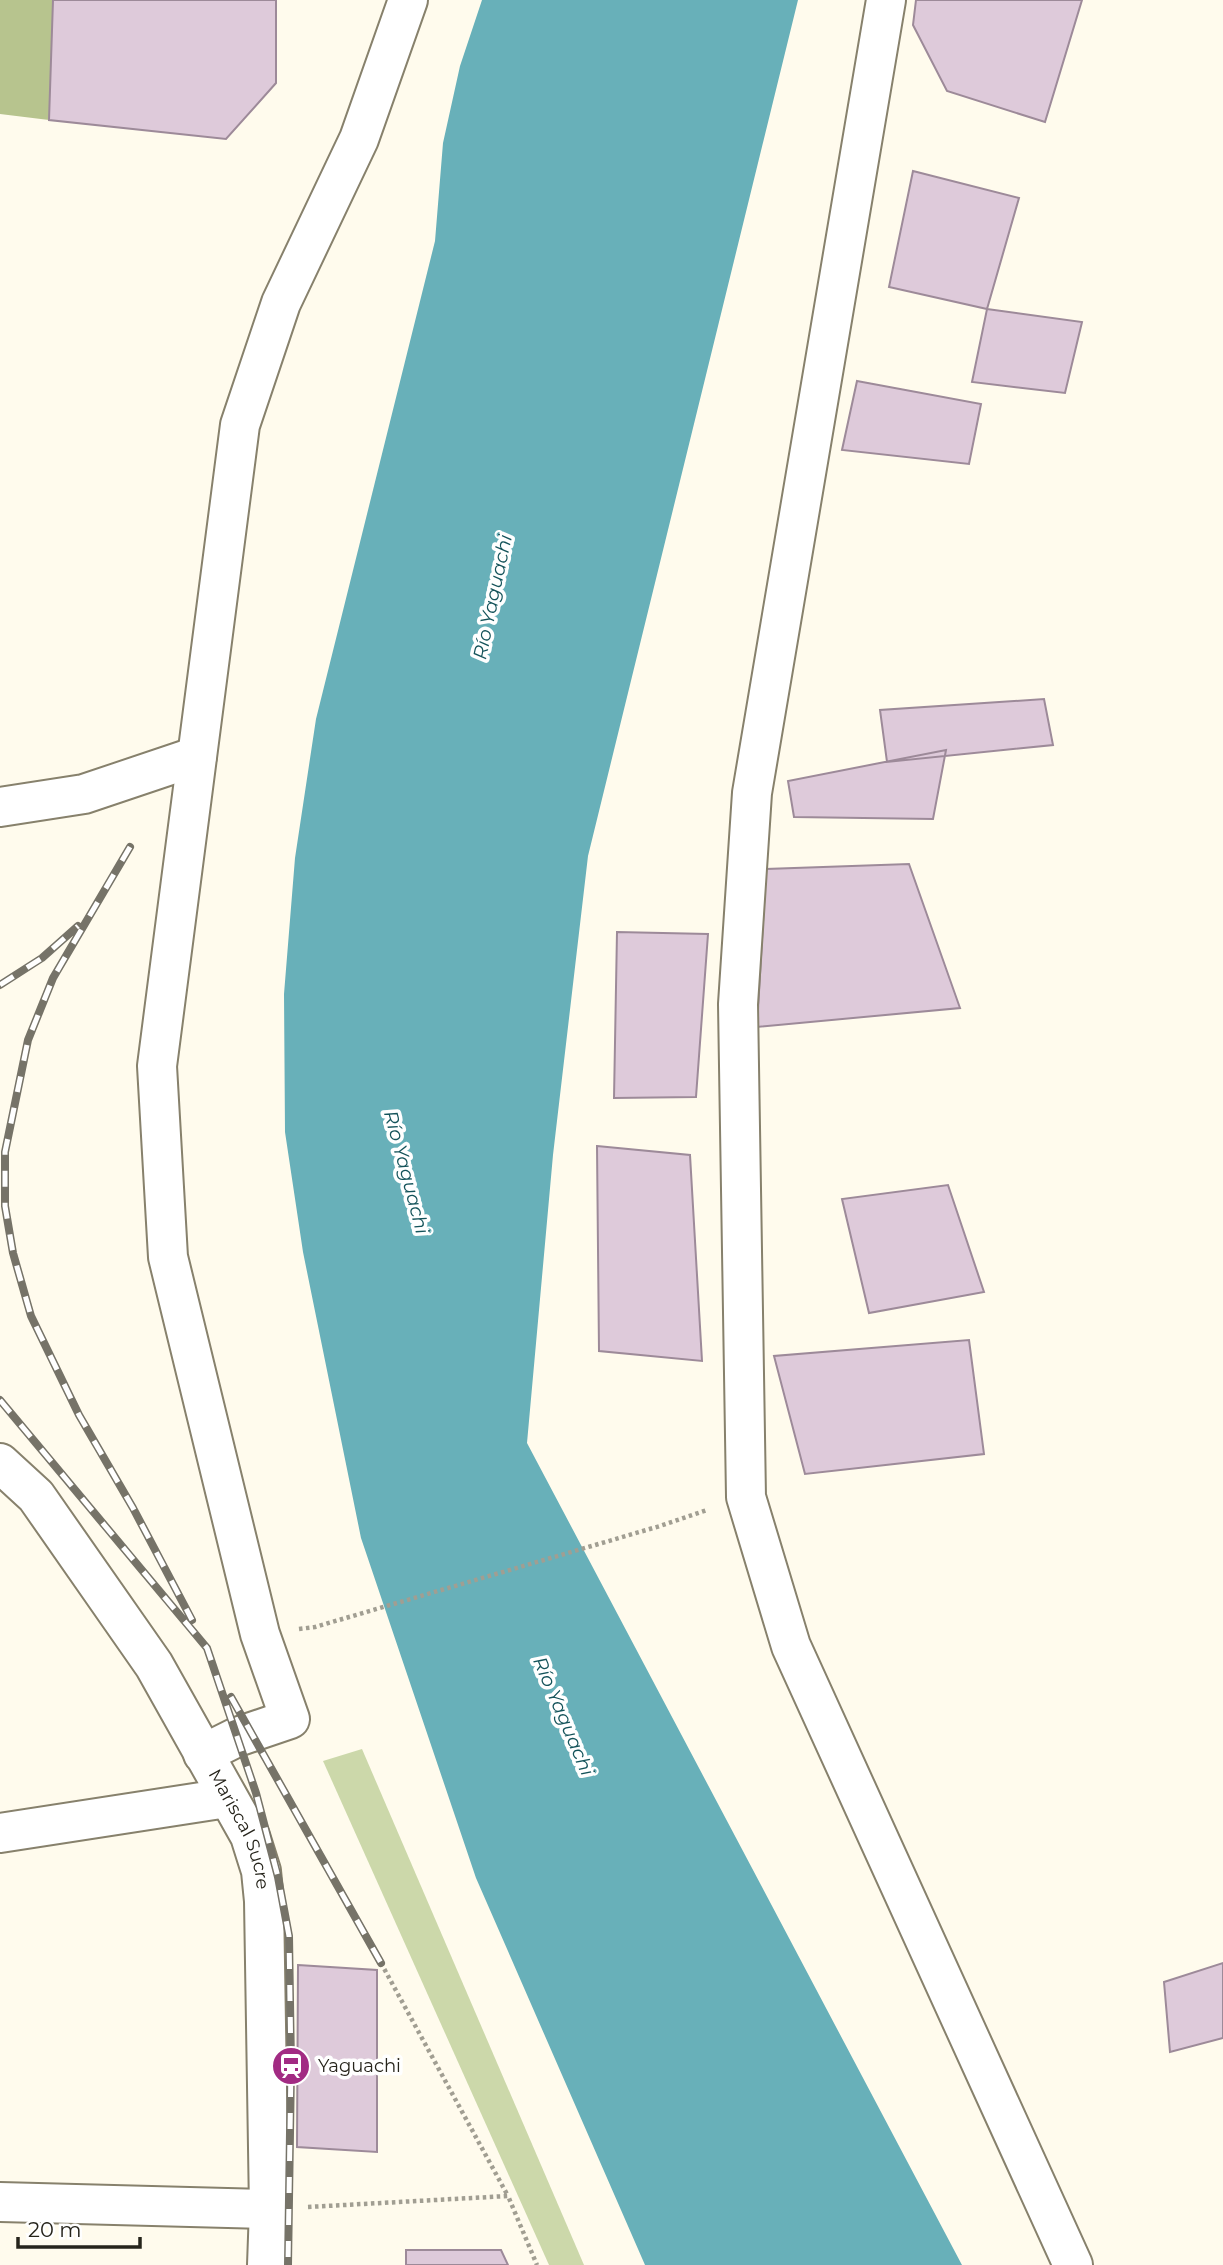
<svg xmlns="http://www.w3.org/2000/svg" width="1223" height="2265" viewBox="0 0 1223 2265" font-family="Montserrat,sans-serif">
<rect width="100%" height="100%" fill="#fffbed"/>
<!-- green -->
<path fill="#ccd8aa" d="M362,1749L584,2265H549L323,1761Z"/>
<!-- forest -->
<path fill="#b7c48e" d="M0,0H53L49,120L0,114Z"/>
<!-- water -->
<path fill="#68b0b9" d="M482,0H798L588,856L553,1155L527,1443L962,2265H645L476,1878L361,1538L303,1252L285,1132L284,994L295,858L316,719L435,241L443,143L460,66Z"/>
<!-- building -->
<path fill="#decada" stroke="#9d8a99" stroke-width="2" d="M53,0H276V83L226,139L49,120Z
M916,0H1082L1045,122L947,91L913,25Z
M913,171L1019,198L987,309L889,287Z
M987,309L1082,322L1065,393L972,382Z
M857,381L981,404L969,464L842,450Z
M1044,699L1053,745L887,762L880,710Z
M946,750L933,819L794,817L788,781Z
M909,864L960,1008L757,1027L766,869Z
M617,932L708,934L696,1097L614,1098Z
M597,1146L690,1155L702,1361L599,1351Z
M948,1185L984,1292L869,1313L842,1199Z
M969,1340L984,1454L805,1474L774,1356Z
M1223,1963V2038L1170,2052L1164,1982Z
M298,1965L377,1970V2152L297,2147Z
M406,2250H501L508,2265H406Z"/>
<g fill="none" stroke-linecap="round" stroke-linejoin="round">
<defs>
<g id="minor">
<path d="M886,0L752,793L738,1004L746,1497L791,1646L1073,2265"/>
<path d="M0,807L84,794L197,756"/>
<path id="s1" d="M0,1463L36,1496L154,1665L250,1836L261,1871L264,1901L269,2209L267,2265"/>
<path d="M203,1754L237,1737L290,1719L260,1634L168,1257L157,1066L240,425L281,303L359,139L408,0"/>
<path d="M0,1833L227,1798"/>
<path d="M0,2202L269,2209"/>
</g>
</defs>
<!-- minor casing -->
<use href="#minor" stroke="#87816c" stroke-width="42"/>
<!-- path -->
<path stroke="#a19e92" stroke-width="4.5" stroke-dasharray="3.5 3.5" stroke-linecap="butt" d="M299,1629L315,1627L660,1526L707,1510
M381,1963L508,2196
M308,2207L508,2196L537,2265"/>
<!-- minor -->
<use href="#minor" stroke="#fff" stroke-width="38"/>
<defs>
<path id="rail" d="M130,847L53,978L28,1040L5,1152V1206L13,1253L31,1316L79,1415L133,1508L192,1620
M0,985L42,958L78,926
M0,1400L207,1648L256,1793L278,1877L289,1936L291,2066L288,2265
M231,1697L381,1963"/>
</defs>
<!-- rail casing -->
<use href="#rail" stroke="#767368" stroke-width="8"/>
<!-- rail -->
<use href="#rail" stroke="#fff" stroke-width="5" stroke-dasharray="16" stroke-linecap="butt"/>
</g>
<!-- icons -->
<defs>
<symbol id="station-disc" viewBox="-11 -11 22 22"><circle r="9.5" fill="#a22b83" stroke="#fff"/><path d="M-3-6H3Q5-6 5-4V2Q5 4 3 4L4.5 6H3L1.5 4h-3L-3 6H-4.5L-3 4Q-5 4-5 2V-4Q-5-6-3-6ZM-3.5-4v3h7v-3ZM-3.5 1v1.5H-2V1ZM2 1v1.5H3.5V1Z" fill="#fff"/></symbol>
</defs>
<g fill-rule="evenodd">
<use href="#station-disc" x="269" y="2044" width="44" height="44"/>
</g>
<g text-anchor="middle" stroke-width="7" stroke-linejoin="round" paint-order="stroke">
<!-- street labels -->
<g font-size="18" fill="#26241b" stroke="#fff">
<text dy="6" stroke="none"><textPath href="#s1" startOffset="441">Mariscal Sucre</textPath></text>
</g>
<!-- poi labels -->
<g font-size="18" fill="#26241b" stroke="#fff" text-anchor="start">
<text x="318" y="2072">Yaguachi</text>
</g>
<!-- water labels -->
<g font-size="19" font-style="italic" fill="#14535a" stroke="#fff">
<text transform="translate(492 597) rotate(-78)" y="7">Río Yaguachi</text>
<text transform="translate(407 1172) rotate(75)" y="7">Río Yaguachi</text>
<text transform="translate(564 1716) rotate(67)" y="7">Río Yaguachi</text>
</g>
</g>
<!-- scale -->
<path d="M18 2237v10h122v-10" fill="none" stroke="#26241b" stroke-width="3.5"/>
<text x="28" y="2237" font-size="21" fill="#26241b" stroke="#ffffff" stroke-width="5" paint-order="stroke">20 m</text>
</svg>
